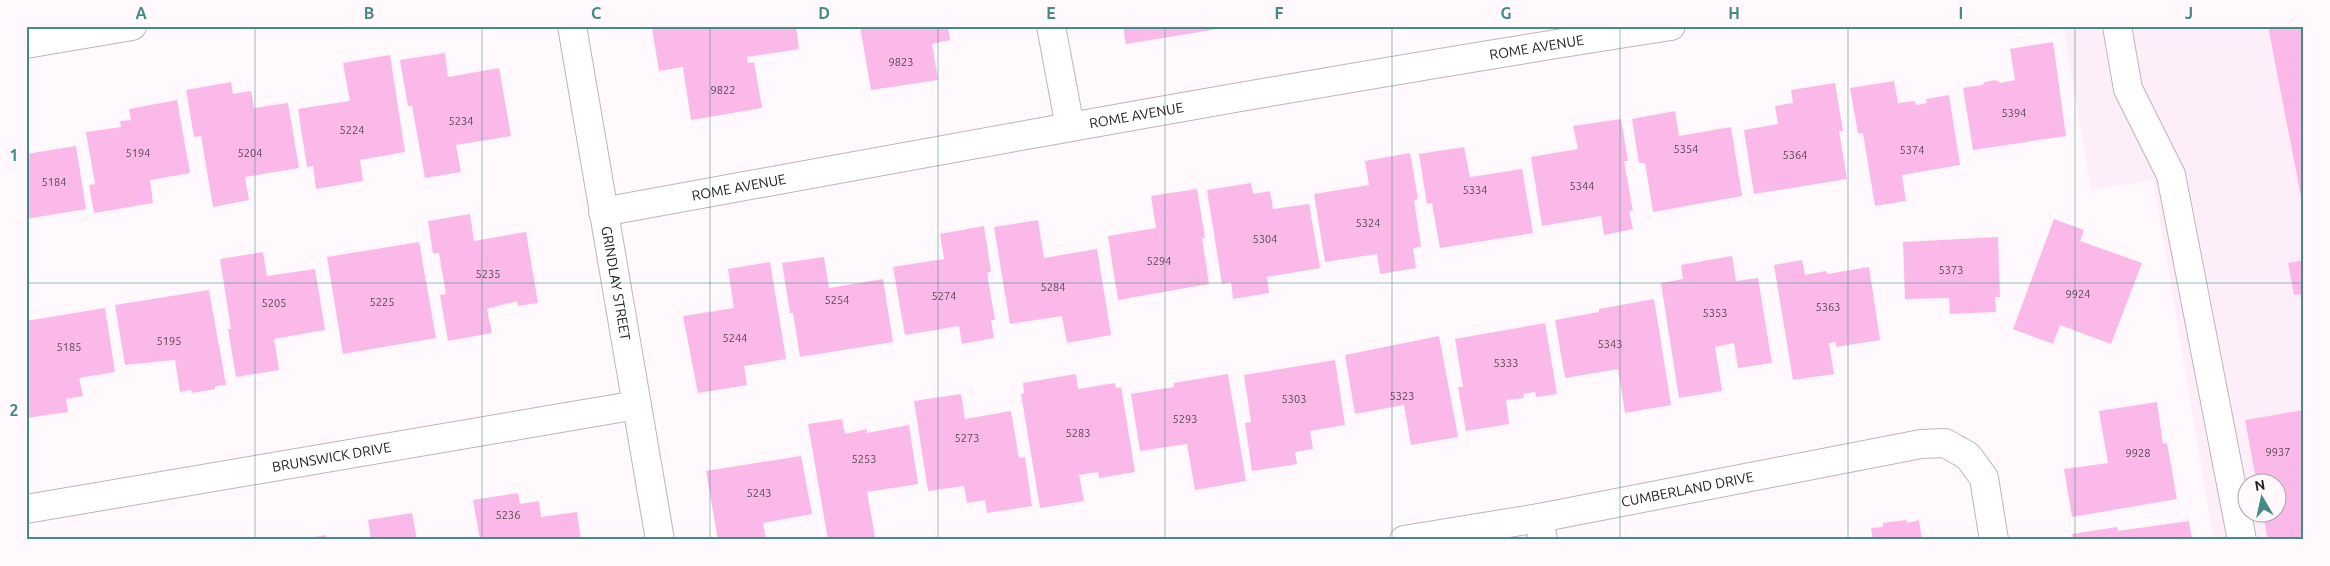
<svg xmlns="http://www.w3.org/2000/svg" width="2330" height="566" viewBox="0 0 2330 566" font-family="Ubuntu,sans-serif">
<rect width="100%" height="100%" fill="#fff9fd"/>
<!-- built -->
<path fill="#feeef9" fill-rule="evenodd" d="M2063,26H2304V540H2214L2153,180L2091,190ZM2248,484H2278V514H2248Z"/>
<!-- building -->
<path fill="#fab9e9" d="M666,26H796L799,49L747,57L748,63L754,62L762,108L691,120L683,67L659,71L652,28Z
M860,26H948L950,40L932,44L938,80L871,90Z
M1123,26H1217L1218,29L1126,44Z
M2268,26H2304V207H2303Z
M2053,42L2066,136L1973,150L1963,88L1982,85L1985,82L1996,80L2000,83L2015,80L2010,49Z
M445,53L448,77L499,68L511,136L456,145L461,172L425,178L412,106H408L400,60Z
M390,55L405,152L360,160L363,181L316,189L313,166L307,167L298,109L350,101L343,63Z
M1894,81L1898,103L1915,101L1916,105L1927,103L1926,99L1949,95L1960,165L1902,175L1906,201L1875,206L1863,133L1858,134L1850,88Z
M231,82L233,94L251,91L254,108L288,103L299,168L245,177L249,200L213,207L201,136L194,137L186,90Z
M1835,83L1843,131H1839L1847,179L1754,194L1744,130L1778,124L1775,106L1793,103L1791,90Z
M177,100L190,173L150,180L153,203L94,213L89,185L95,184L86,132L121,127L120,121L131,120L129,109Z
M1675,111L1679,136L1731,127L1742,196L1653,212L1645,163H1639L1632,119Z
M1621,119L1628,161H1624L1633,211H1629L1633,229L1604,235L1601,216L1542,226L1531,157L1578,149L1573,126Z
M76,146L86,209L26,219V154Z
M1464,147L1470,177L1522,169L1533,233L1440,248L1432,203L1427,204L1419,154Z
M1410,153L1418,199L1414,200L1421,247L1413,248L1416,268L1380,274L1377,254L1325,262L1314,194L1369,185L1365,161Z
M1251,183L1253,194L1270,191L1273,209L1309,204L1320,268L1267,277L1269,293L1233,299L1231,282L1222,284L1207,190Z
M1197,189L1205,238H1202L1209,284L1118,300L1108,236L1156,228L1151,196Z
M470,214L474,241L526,232L538,303L518,306L517,301L487,309L492,333L448,341L440,295L446,294L439,253L433,254L428,221Z
M2054,219L2084,230L2080,241L2142,263L2111,344L2060,325L2053,344L2013,329Z
M1038,220L1044,258L1097,249L1111,335L1067,343L1062,316L1010,324L994,227Z
M984,226L991,272L987,273L995,320H991L994,338L962,344L959,326L905,335L893,267L944,259L940,234Z
M1998,237L2000,297H1995L1996,312L1950,314L1949,298L1905,299L1903,242Z
M419,242L436,338L343,354L327,257Z
M263,252L267,276L315,269L325,330L274,339L279,370L236,377L228,329H231L220,259Z
M1732,256L1736,281L1758,278L1772,363L1738,368L1734,343L1715,347L1722,391L1679,398L1661,283L1683,279L1681,265Z
M824,257L829,288L883,279L893,342L800,357L793,313H790L782,263Z
M1802,260L1805,275L1826,271L1827,274L1869,267L1880,340L1836,347V342L1829,343L1834,374L1793,380L1774,265Z
M2304,260V294L2294,295L2288,263Z
M770,262L786,359L744,366L747,385L698,393L683,316L734,308L728,269Z
M209,290L226,385L215,386V389L192,393L191,390L180,392L175,360L125,365L115,305Z
M1654,299L1671,405L1625,413L1618,369L1565,378L1555,320L1599,312V309Z
M105,308L115,372L79,378L83,396L66,399L68,412L26,418V321Z
M1545,323L1557,394L1536,397L1535,392L1523,394L1524,398L1506,400L1509,424L1466,431L1458,387H1463L1455,339Z
M1439,336L1458,437L1411,445L1404,405L1355,414L1345,355Z
M1335,360L1345,425L1310,431L1313,449L1295,452L1297,464L1252,471L1245,423L1251,422L1244,375Z
M1076,374L1078,389L1115,383L1116,388L1121,387L1135,472L1099,478L1098,472L1079,475L1084,501L1040,508L1021,394L1024,393L1023,383Z
M1228,374L1246,481L1195,490L1187,444L1140,451L1131,394L1174,387V383Z
M961,394L965,419L1011,411L1019,458L1025,457L1032,506L987,513L985,500L967,503L964,486L928,491L914,401Z
M2157,402L2163,444L2167,443L2177,499L2072,517L2064,469L2108,463L2099,411Z
M2304,410V540H2268L2263,514H2278V484H2257L2245,420Z
M842,419L845,434L867,429V433L909,425L918,484L867,492L875,537L856,540H828L808,424Z
M801,456L812,514L763,523L766,540H718L706,471Z
M518,493L520,504L539,501L541,517L577,512L581,540H480L473,500Z
M412,513L417,540H371L368,520Z
M1906,520L1907,523L1919,520L1922,540H1873L1871,528L1883,527V523Z
M2189,521L2192,540H2073L2072,534L2117,527L2118,531Z
M326,535L327,540H304V539Z"/>
<g fill="none" stroke-linecap="round" stroke-linejoin="round">
<defs>
<g id="minor">
<path id="s1" d="M572,26L660,540"/>
<path d="M1051,26L1070,127"/>
<path d="M2117,26L2128,89L2171,175L2242,540"/>
<path d="M26,44L132,26"/>
<path id="s2" d="M603,212C959,147 1314,81 1671,26"/>
<path id="s3" d="M26,509L637,405"/>
<path d="M1539,518L1543,540"/>
<path id="s4" d="M1404,540L1539,518L1921,444L1945,443L1968,456L1984,478L1994,540"/>
</g>
</defs>
<!-- minor casing -->
<use href="#minor" stroke="#bdb5bb" stroke-width="30"/>
<!-- minor -->
<use href="#minor" stroke="#fff" stroke-width="28"/>
</g>
<!-- grid -->
<path fill="none" stroke="#448b83" stroke-width="1" stroke-opacity="0.55" d="M255,26V540M482,26V540M710,26V540M938,26V540M1165,26V540M1392,26V540M1620,26V540M1848,26V540M2075,26V540M26,283H2304"/>
<g text-anchor="middle" stroke-width="4.5" stroke-linejoin="round" paint-order="stroke">
<!-- number labels -->
<g font-size="11" fill="#5a4754">
<text x="901" y="66">9823</text>
<text x="723" y="94">9822</text>
<text x="2014" y="117">5394</text>
<text x="461" y="125">5234</text>
<text x="352" y="134">5224</text>
<text x="1686" y="153">5354</text>
<text x="1912" y="154">5374</text>
<text x="138" y="157">5194</text>
<text x="250" y="157">5204</text>
<text x="1795" y="159">5364</text>
<text x="54" y="186">5184</text>
<text x="1582" y="190">5344</text>
<text x="1475" y="194">5334</text>
<text x="1368" y="227">5324</text>
<text x="1265" y="243">5304</text>
<text x="1159" y="265">5294</text>
<text x="1951" y="274">5373</text>
<text x="488" y="278">5235</text>
<text x="1053" y="291">5284</text>
<text x="2078" y="298">9924</text>
<text x="944" y="300">5274</text>
<text x="837" y="304">5254</text>
<text x="382" y="306">5225</text>
<text x="274" y="307">5205</text>
<text x="1828" y="311">5363</text>
<text x="1715" y="317">5353</text>
<text x="735" y="342">5244</text>
<text x="169" y="345">5195</text>
<text x="1610" y="348">5343</text>
<text x="69" y="351">5185</text>
<text x="1506" y="367">5333</text>
<text x="1402" y="400">5323</text>
<text x="1294" y="403">5303</text>
<text x="1185" y="423">5293</text>
<text x="1078" y="437">5283</text>
<text x="967" y="442">5273</text>
<text x="2278" y="456">9937</text>
<text x="2138" y="457">9928</text>
<text x="864" y="463">5253</text>
<text x="759" y="497">5243</text>
<text x="508" y="519">5236</text>
</g>
<!-- street labels -->
<g font-size="14" fill="#242123" stroke="#fff9fd">
<text dy="5" stroke="none"><textPath href="#s2" startOffset="948">ROME AVENUE</textPath></text>
<text dy="5" stroke="none"><textPath href="#s2" startOffset="542">ROME AVENUE</textPath></text>
<text dy="5" stroke="none"><textPath href="#s2" startOffset="138">ROME AVENUE</textPath></text>
<text dy="5" stroke="none"><textPath href="#s1" startOffset="261">GRINDLAY STREET</textPath></text>
<text dy="5" stroke="none"><textPath href="#s3" startOffset="310">BRUNSWICK DRIVE</textPath></text>
<text dy="5" stroke="none"><textPath href="#s4" startOffset="288">CUMBERLAND DRIVE</textPath></text>
</g>
</g>
<!-- border -->
<rect width="2330" height="566" fill="none" stroke="#fff9fd" stroke-width="55"/>
<!-- north arrow -->
<g transform="translate(2262 498) rotate(351)"><circle r="24" fill="#fff9fd" stroke="#a7a3a6"/>
<path d="M0-4L9 19L0 12L-9 19Z" fill="#448b83"/>
<text y="-8" font-size="14" font-weight="bold" text-anchor="middle" fill="#242123">N</text>
</g>
<rect x="28" y="28" width="2274" height="510" fill="none" stroke="#448b83" stroke-width="2"/>
<g font-size="16" text-anchor="middle" font-weight="bold" fill="#448b83">
<text x="141" y="19">A</text>
<text x="369" y="19">B</text>
<text x="596" y="19">C</text>
<text x="824" y="19">D</text>
<text x="1051" y="19">E</text>
<text x="1279" y="19">F</text>
<text x="1506" y="19">G</text>
<text x="1734" y="19">H</text>
<text x="1961" y="19">I</text>
<text x="2189" y="19">J</text>
<text x="14" y="161">1</text>
<text x="14" y="416">2</text>
</g>
</svg>
